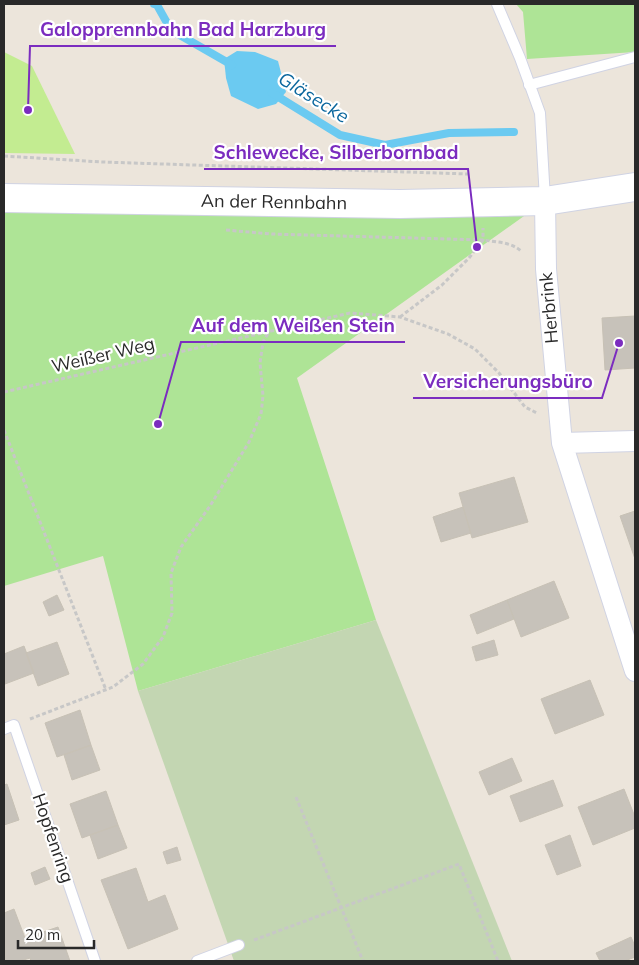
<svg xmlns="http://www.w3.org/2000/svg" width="639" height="965" viewBox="0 0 639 965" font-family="Mulish,sans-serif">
<rect width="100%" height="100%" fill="#ece5db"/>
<!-- green -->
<path fill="#aee496" d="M516,4H635V52L527,59L523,12Z
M4,197L545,201L297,378L376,620L138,691L103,556L4,586Z"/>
<!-- cemetery -->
<path fill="#c3d6b2" d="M376,620L512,961H234L138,691Z"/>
<!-- pitch -->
<path fill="#c3ec91" d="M4,52L32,66L75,154L4,153Z"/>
<!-- water -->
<path fill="#6bcaf1" d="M237,51L255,52L278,61L286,92L276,104L258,109L231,96L226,78L224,59Z"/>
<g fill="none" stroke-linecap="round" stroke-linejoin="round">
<!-- stream -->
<path stroke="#6bcaf1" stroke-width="8" d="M154,4L157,5L171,30L232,65
M272,93L340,135L385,145L449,133L514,132"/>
</g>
<!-- building -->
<path fill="#c7c2ba" stroke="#c7c1b5" d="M635,316V368L605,370L602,318Z
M514,477L528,522L472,538L459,493Z
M463,507L471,533L441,542L433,517Z
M635,511V559L620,516Z
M554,581L569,618L521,637L507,600Z
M57,595L64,610L49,616L43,602Z
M507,600L514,619L477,634L470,615Z
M494,640L498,655L476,661L472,647Z
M57,642L69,674L38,686L26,653Z
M24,646L34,673L5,684L4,654Z
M590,680L604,715L555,734L541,699Z
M80,710L91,745L57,757L45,723Z
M91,745L100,770L72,780L64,755Z
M512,758L522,781L489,795L479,772Z
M553,780L563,806L520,822L510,796Z
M7,784L19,820L4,825V785Z
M624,789L635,817V828L593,845L578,807Z
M106,791L118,825L82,838L70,804Z
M118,825L127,848L98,859L90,835Z
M570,835L581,866L557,875L545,845Z
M177,847L181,860L167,864L163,852Z
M45,867L50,879L35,885L31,873Z
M136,868L148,902L165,895L178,929L128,949L101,880Z
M14,909L25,938L58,927L70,961H31L30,958L20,961H5L4,913Z
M631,937L635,946V957L625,961H600L596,953Z"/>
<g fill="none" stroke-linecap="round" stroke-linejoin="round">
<defs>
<path id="lane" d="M497,4L520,58L540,113L545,199
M529,85L635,57
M4,729L14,725L95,961
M197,961L239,945"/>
<path id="street" d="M545,201L546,269L562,443L635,671
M562,443L635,441"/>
<path id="secondary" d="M4,198L400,204L545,201L635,187"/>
</defs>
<!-- lane casing -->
<use href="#lane" stroke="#d0d3e3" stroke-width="12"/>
<!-- street casing -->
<use href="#street" stroke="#d0d3e3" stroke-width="22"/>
<!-- secondary casing -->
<use href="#secondary" stroke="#d0d3e3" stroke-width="30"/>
<!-- path -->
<path stroke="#c7c7c7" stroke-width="3" stroke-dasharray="4 2.5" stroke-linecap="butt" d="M4,156L102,162L468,174
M226,230L271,234L483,240C496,242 512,242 522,252
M400,317L442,285L469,258L483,240V228
M4,392L350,313L400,317L448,334L475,349L499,373L525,407L537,413
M4,430L106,690
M30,719L113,687L143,664L163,637L172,613L171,573L181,547L210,506L249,442L261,414L263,396L260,363L263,342L269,332
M296,797L363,961
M254,940L459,864L498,961"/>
<!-- lane -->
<use href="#lane" stroke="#fff" stroke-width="10"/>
<!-- street -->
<use href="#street" stroke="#fff" stroke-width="20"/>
<!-- secondary -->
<use href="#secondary" stroke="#fff" stroke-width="28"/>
</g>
<g text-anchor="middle" stroke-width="4.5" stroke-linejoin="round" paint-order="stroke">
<!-- street labels -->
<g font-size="18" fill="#292929" stroke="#fff">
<text transform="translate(274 202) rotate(1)" y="6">An der Rennbahn</text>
<text transform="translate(549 308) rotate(-95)" y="6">Herbrink</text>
<text transform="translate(103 355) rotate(-13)" y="6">Weißer Weg</text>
<text transform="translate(53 838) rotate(71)" y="6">Hopfenring</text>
</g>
<!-- water labels -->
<g font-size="19" font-style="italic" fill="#0a669d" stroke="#fff">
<text transform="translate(314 97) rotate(32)" y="7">Gläsecke</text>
</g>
</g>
<!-- callouts -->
<path fill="none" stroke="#7b2cbf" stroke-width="2" d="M28 110L30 46H336M477 247L468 169H204M158 424L181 342H405M619 343L602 398H413"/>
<g fill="#7b2cbf" stroke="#fff" stroke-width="2">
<circle cx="28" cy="110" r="5"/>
<circle cx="477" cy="247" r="5"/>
<circle cx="158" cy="424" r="5"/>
<circle cx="619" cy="343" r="5"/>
</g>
<g font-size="19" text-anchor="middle" font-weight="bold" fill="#7b2cbf" stroke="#fff" stroke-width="4.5" stroke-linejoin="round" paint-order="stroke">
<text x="183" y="36">Galopprennbahn Bad Harzburg</text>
<text x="336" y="159">Schlewecke, Silberbornbad</text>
<text x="293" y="332">Auf dem Weißen Stein</text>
<text x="508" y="388">Versicherungsbüro</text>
</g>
<!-- border -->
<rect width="639" height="965" fill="none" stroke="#292929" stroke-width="10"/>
<!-- scale -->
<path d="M18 940v8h76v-8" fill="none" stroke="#292929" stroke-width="2.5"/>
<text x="25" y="940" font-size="15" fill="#292929" stroke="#ffffff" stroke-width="4" paint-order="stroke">20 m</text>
</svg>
